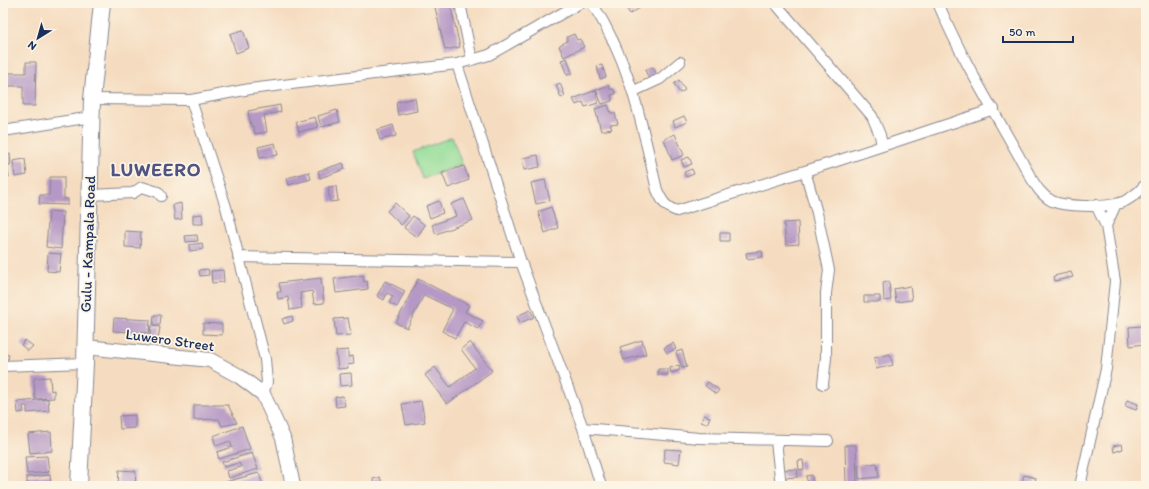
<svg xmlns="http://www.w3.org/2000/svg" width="1149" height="489" viewBox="0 0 1149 489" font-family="Itim,sans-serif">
<rect width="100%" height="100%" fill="#fcf5e5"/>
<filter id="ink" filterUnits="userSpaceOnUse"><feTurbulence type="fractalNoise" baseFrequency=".025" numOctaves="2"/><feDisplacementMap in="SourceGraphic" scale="8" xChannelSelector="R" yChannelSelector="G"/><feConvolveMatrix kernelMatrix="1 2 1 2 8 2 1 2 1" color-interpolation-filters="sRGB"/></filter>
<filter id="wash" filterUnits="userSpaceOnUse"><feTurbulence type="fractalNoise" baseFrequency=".012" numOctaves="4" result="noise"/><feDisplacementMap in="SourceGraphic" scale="16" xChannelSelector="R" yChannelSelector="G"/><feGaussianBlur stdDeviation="0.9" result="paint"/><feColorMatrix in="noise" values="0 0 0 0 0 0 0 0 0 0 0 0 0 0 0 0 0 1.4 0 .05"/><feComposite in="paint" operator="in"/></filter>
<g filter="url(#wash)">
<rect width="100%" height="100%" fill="#f5dcc0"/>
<!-- green -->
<path fill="#94dd98" stroke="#58867b" d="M452,137L462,164L423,179L413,152Z"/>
<g id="blocks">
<!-- building -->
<path fill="#b598c5" d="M434,3H450L460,47L445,50Z
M623,3H648L630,14Z
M243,30L249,48L236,53L230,34Z
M574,34L577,40L580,39L584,47L564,57L559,46L567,41V37Z
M567,58L572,73L567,75L561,60Z
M26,62H36L35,106H23V86H9V73H26Z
M602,65L606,77L600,79L597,66Z
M653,67L657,75L649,79L645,70Z
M679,80L685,90L680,93L674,84Z
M560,83L565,96L561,98L556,85Z
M608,85L610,89H613L616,94L611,95L612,101L602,104L596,90L598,103L585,107L583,102L576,105L573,99L596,90Z
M415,98L417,111L398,115L396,102Z
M280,105L281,112L264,115L267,132L255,134L253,126H251L248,111Z
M608,105L611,113H615L618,124L610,125L612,129L601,131L595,109Z
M337,110L340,122L321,127L318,116Z
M684,116L687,122L675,127L673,121Z
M315,117L318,127L299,132L296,122Z
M393,125L396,136L380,140L377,130Z
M675,134L684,155L672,160L664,139Z
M275,143L278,155L260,158L258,147Z
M10,154L11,165H7L9,177L3,178V155Z
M538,155L540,167L524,170L522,158Z
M689,157L692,164L684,167L681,160Z
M25,159L27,175L15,177L13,161Z
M343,163L345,169L320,178L318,171Z
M464,166L469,180L448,188L442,173Z
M692,169L694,174L686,177L684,172Z
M309,172L311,179L289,185L287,178Z
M50,177H64V199H68V205L39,204L40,195H49Z
M545,180L550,201L536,204L531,183Z
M336,186L338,201L330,202L328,187Z
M464,199L473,220L436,234L432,225L456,216L451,204Z
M439,201L443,213L430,218L426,206Z
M181,203L182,219L175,220L173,205Z
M395,203L409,216L401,225L387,211Z
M551,207L558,228L545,233L538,212Z
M49,211L63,212L61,249L46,247Z
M202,214L203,224H193V215Z
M413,216L425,225L417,237L404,228Z
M798,222L799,244L786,245L784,223Z
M125,231L141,232L140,248L125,247Z
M720,233H729V241H720Z
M197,235L198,241L186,242L185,236Z
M202,243L203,249L190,251L189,245Z
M762,251L763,257L747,259L746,253Z
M48,253L61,254L59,272L47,271Z
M208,269L209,275L200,276L199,270Z
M223,270L224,282L212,283L211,271Z
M1071,272L1073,277L1055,281L1054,276Z
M363,275L364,282L367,281L368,289L336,293L334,279Z
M321,278L324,303L314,304L312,291L300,293L302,308L290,310L288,297L278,299L277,292H281L279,283Z
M418,279L469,305L465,312L483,321L478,329L464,322L455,338L442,331L453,309L424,295L407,328L396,323Z
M385,281L405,291L397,307L389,303L393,296L387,293L384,300L377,296Z
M889,281L891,300L884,301L883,282Z
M910,286L912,300L896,302L894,289Z
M864,296H880V302H864Z
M530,310L534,317L520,323L517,316Z
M154,315H161L160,325H153Z
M292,316L293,321L284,324L282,319Z
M114,318L150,320L149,333L113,331Z
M348,318L351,335L336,336L334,319Z
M203,323L222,324V335L203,334Z
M151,326L160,327L158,341L149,340Z
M1142,326L1144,344L1130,346L1129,327Z
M25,340L33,346L28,351L21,345Z
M642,340L646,354L624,360L620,347Z
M470,342L492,371L447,404L425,375L435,367L450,387L475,368L461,349Z
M673,343L676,349L667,353L664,348Z
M348,350V357L353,356L354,364L347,365L348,368L338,369L336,351Z
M682,350L687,367L682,368L676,352Z
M3,354L9,355L8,359H3Z
M890,354L893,365L876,369L874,358Z
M679,365L680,370L671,373L670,368Z
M658,369H668V375H658Z
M351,373L352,385L340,386L339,374Z
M50,377L51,391L54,390V398L35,399L34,378Z
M708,382L719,390L716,394L705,386Z
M343,396L345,406L336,407L335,397Z
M48,399L49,411L27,413V406H23L24,412L18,413L17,402Z
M1127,400L1138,404L1136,410L1125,406Z
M421,401L425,422L406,425L402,404Z
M194,405H228L237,423L222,426L219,419L194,420Z
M135,415V428L120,429L119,416Z
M704,415L710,417L707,424L701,422Z
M242,426L250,449L219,459L217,452L232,447L230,441L216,446L213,436Z
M51,432L52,451L30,453L28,434Z
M1122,444L1123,449L1114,452L1113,446Z
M845,445H856L857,484H846Z
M665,449L681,450L679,464L664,462Z
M252,453L258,469L229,478L227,471L241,467L239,463L224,467L222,462Z
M47,456L49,472L27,474L25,457Z
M803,460L804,469L799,470L798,461Z
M877,463L879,477L859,479L858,465Z
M797,469L798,477L783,478L782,470Z
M119,470L136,471L135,486H118Z
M259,473L263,486H245L244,482L226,486L225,482Z
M50,475L51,486H35V483L27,484V477Z
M812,475L813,484H808L806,476Z
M1024,475L1036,478L1034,486H1021Z
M380,477L383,486H374L373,479Z
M879,483V486H857V485Z"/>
</g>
</g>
<g filter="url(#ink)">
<use href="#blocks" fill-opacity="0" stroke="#88868f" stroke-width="1"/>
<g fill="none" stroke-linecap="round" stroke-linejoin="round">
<defs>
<path id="street" d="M460,3L472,60
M592,3C631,64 641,121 657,190C662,201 665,207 677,211L837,161L994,109
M775,3L872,116L880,135L882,146
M938,3C963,63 999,119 1030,176C1036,186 1041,195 1052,201C1065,207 1102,207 1116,204C1128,202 1138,193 1146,184
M457,64L521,262L583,428L601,486
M634,91L660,79L680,62
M92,99L191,100L250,89L457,64L489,55L580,3
M191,100L226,207L265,359L267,382L263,394
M3,131L92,117
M805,171L817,213L829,270L826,293V358L823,384
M90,195L133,193L142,187L158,192L161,196
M1106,226L1116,204
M238,257L521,262
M3,366L85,363
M583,428L699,438L828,441
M776,441L781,486
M1080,486L1106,369L1115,281L1106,226L1096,205"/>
<path id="secondary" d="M86,347L210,360L239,376L263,394L283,438L293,486"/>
<path id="primary" d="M79,486L85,363L92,99L102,3"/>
</defs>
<!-- street casing -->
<use href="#street" stroke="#88868f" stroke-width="12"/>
<!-- secondary casing -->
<use href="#secondary" stroke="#88868f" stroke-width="16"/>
<!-- primary casing -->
<use href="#primary" stroke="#88868f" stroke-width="18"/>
<!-- street -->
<use href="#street" stroke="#fff" stroke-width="10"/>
<!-- secondary -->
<use href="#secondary" stroke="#fff" stroke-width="14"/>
<!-- primary -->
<use href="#primary" stroke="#fff" stroke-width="16"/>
</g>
</g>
<g text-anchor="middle" stroke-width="3.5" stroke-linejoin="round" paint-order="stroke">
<!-- street labels -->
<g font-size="15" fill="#1b2f5e" stroke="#fcf5e5">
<text transform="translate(88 244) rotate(-88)" y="5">Gulu - Kampala Road</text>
<text transform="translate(170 340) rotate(8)" y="5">Luwero Street</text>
</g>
<!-- district labels -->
<g font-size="19" font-weight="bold" letter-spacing="1" fill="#515482" stroke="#fcf5e5">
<text x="156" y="176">LUWEERO</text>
</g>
</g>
<!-- margin -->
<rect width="1149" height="489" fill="none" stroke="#fcf5e5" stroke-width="16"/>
<!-- north arrow -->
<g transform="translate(38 38) rotate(217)" stroke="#fcf5e5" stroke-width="3" paint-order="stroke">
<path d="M0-3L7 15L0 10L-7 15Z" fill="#1b2f5e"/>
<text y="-6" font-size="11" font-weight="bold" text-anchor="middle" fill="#1b2f5e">N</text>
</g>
<!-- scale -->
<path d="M1003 36v6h70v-6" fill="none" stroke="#1b2f5e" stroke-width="2"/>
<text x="1009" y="36" font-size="12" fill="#1b2f5e" stroke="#fcf5e5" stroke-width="3" paint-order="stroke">50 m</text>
</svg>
